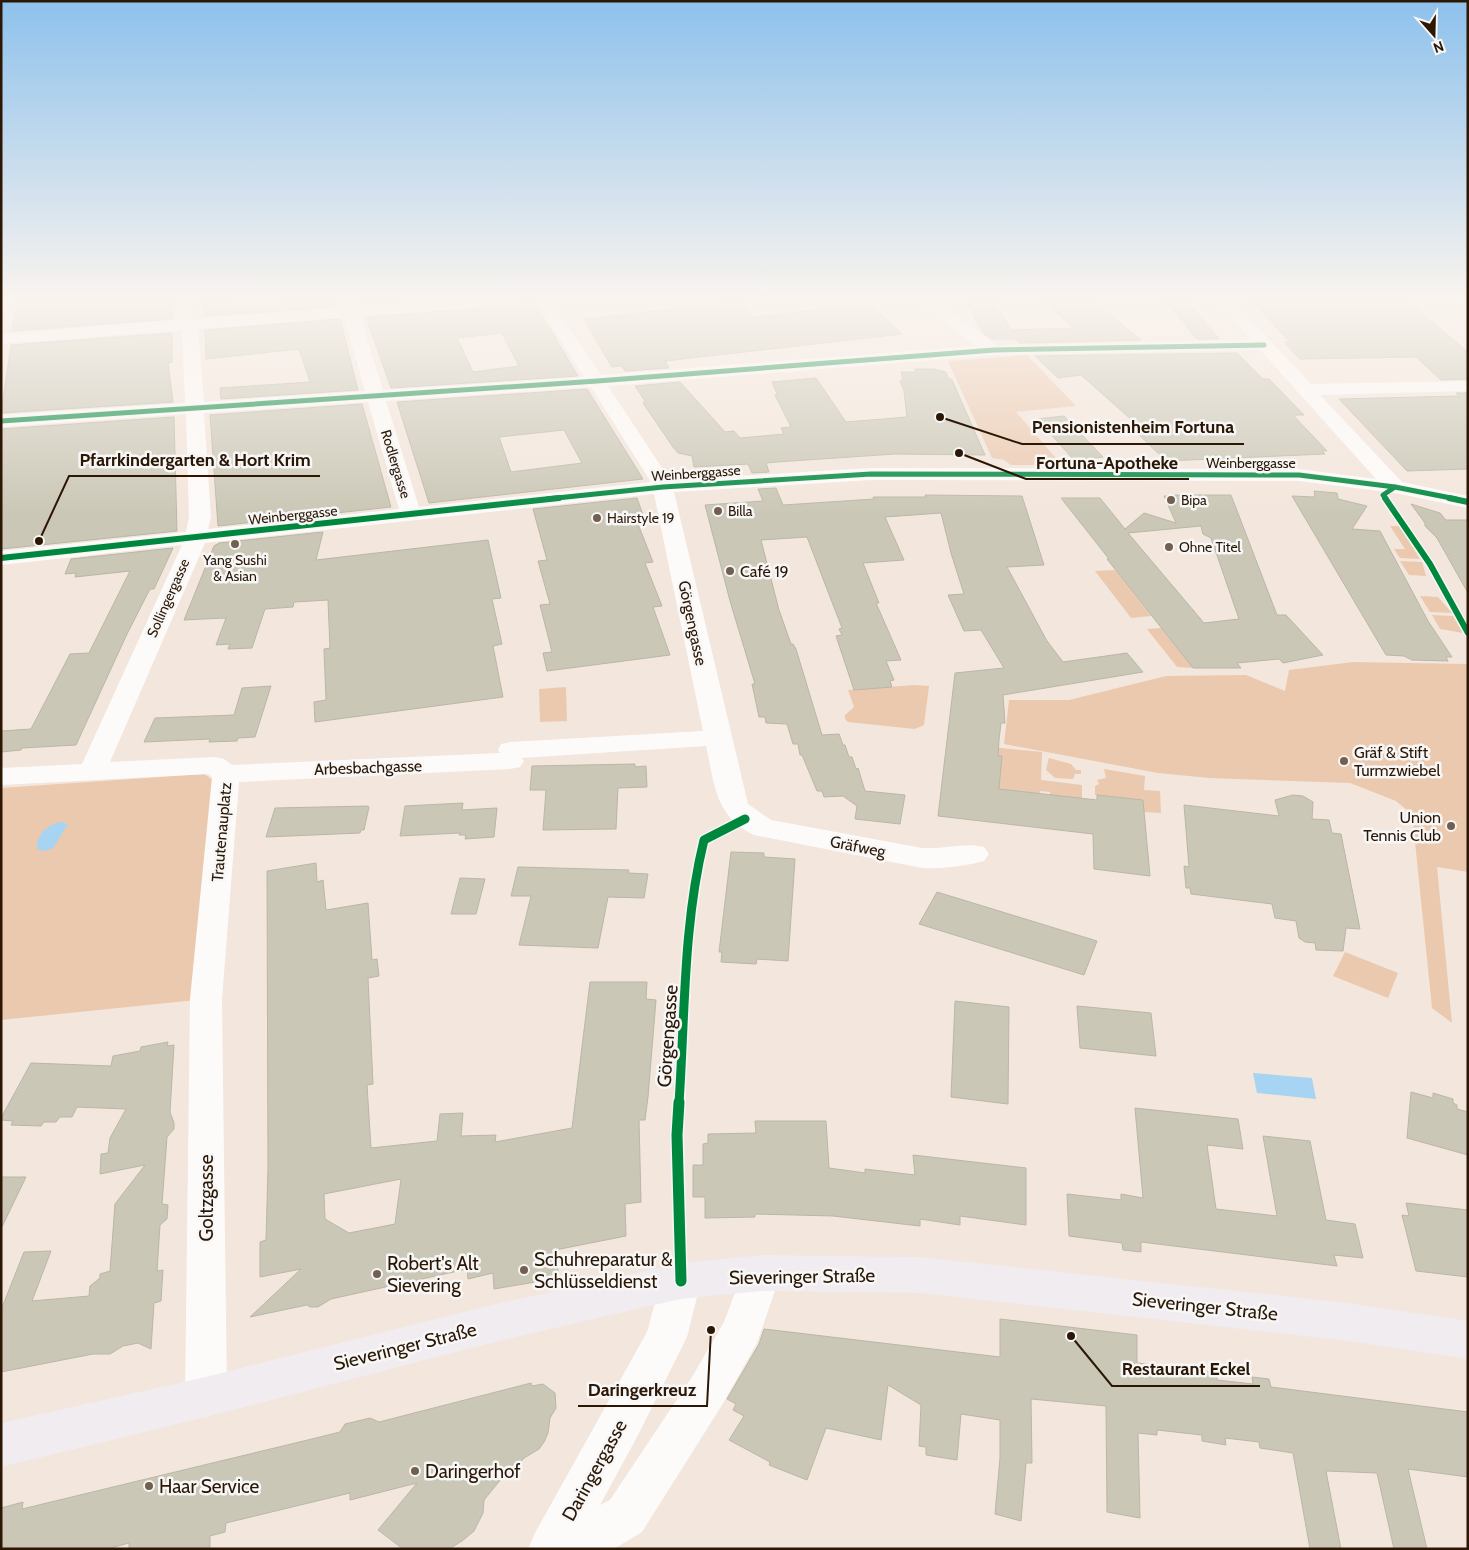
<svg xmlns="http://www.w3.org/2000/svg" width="1469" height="1550" viewBox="0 0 1469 1550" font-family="Cabin,sans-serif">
<rect width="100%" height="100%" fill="#f3e6dc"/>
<!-- green -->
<path fill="#ebc9af" d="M1027,355L1076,406L1016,412L1062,465H1011L1004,460L992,458L948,361Z
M1390,526H1399L1420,559L1400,558L1394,549H1405Z
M1400,561L1422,562L1426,576L1409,575Z
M1115,570L1151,616L1131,618L1095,571Z
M1420,596L1438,597L1452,613L1430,612Z
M1432,615L1453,616L1463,633L1440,629Z
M1161,628L1193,668L1177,667L1147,629Z
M1353,662L1468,664V872L1437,867L1452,1023L1432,1008L1413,822L1407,810L1396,801L1350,783L1209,778L1158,773L1004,744L1009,700H1069L1166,676L1246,675L1285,691L1289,670Z
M914,685L929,686L924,725L915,729L848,722L845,719V715L854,707L848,690Z
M566,687L567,721L540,722L539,689Z
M991,747L1042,752L1041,780L1082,785V799L1050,797V792L1040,791V796L995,794L1002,756H995Z
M1049,758L1071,764L1076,770H1081V774H1075L1073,779L1055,778L1046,770Z
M1104,769L1145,776L1144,790L1160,791L1161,813L1144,812L1143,800L1095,795V786L1099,784L1097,780L1106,778Z
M204,774L213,780L206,999L1,1020V788Z
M1345,952L1398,973L1388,998L1333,976Z"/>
<!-- water -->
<path fill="#a6d4f2" d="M60,822L68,824L53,848L44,851L37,849C36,835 48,825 60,822Z
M1253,1073L1312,1078L1316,1099L1257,1093Z"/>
<!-- building -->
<path fill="#cac7b6" stroke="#bab7a6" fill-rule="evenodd" d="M18,299H172V319L12,331Z
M203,299H229L231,309L283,305L282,301L298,299H334L336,307L204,316Z
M359,299H424L361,304Z
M524,299H532L578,376L391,388L366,317L514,306ZM502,333L519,366L473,372L457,338Z
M965,299H992L1011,330L1073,328L1044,301L1091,299L1141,340L1020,343L1016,339H992L983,333Z
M1164,299H1185L1219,339H1197Z
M1250,299H1404L1468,352V379L1441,380L1416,357L1300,359L1284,342H1290Z
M741,302L753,317L870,304L902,334L665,361L669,368L625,371L622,366L612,367L584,319Z
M340,319L358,390L221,399L220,388L310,382L299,349L206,359L205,330Z
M172,333V362L168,363L173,402L1,413L11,345Z
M1237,353L1263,379H1269L1304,415H1293L1327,451H1322L1325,454L1166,461L1129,425L1134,422L1081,375L1058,378L1035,356Z
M915,369H934L946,372L948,378L952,380L985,455L895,454L777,462L766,463L769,472L752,473L748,464L694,467L692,456L678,453L673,447L643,403L645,401L635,386L680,382L725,432L734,431L740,438L784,434L781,428L791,427L775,395L777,394L772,382L816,378L846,422L907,417L904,391L900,381L903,379L901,372H915Z
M587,389L643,479L429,503L397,402ZM564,430L582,463L511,472L499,437Z
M1456,393H1468V469L1407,471L1339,399L1459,396Z
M362,404L391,507L218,526L210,415Z
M1064,416L1103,457L1074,460L1037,419Z
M174,417L177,531L1,549V429Z
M776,488L783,505L874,499L873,497H926L925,495L1022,496L1044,565L1007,567L1047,641L1063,662L1127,653L1143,672L1003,695L1005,723H1001L999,740L998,756H1002L999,789L1097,800V795L1143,800L1150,876L1094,869L1093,834L938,816L955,673L1004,668L981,630L964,631L948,595L964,594L951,553L941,513L885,517L904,560L863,563L879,603H876L901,660L886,661L894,680L890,681L892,687L854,690L836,636L842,635L839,629L842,628L807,537L761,540L779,610L791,644H793L796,649L822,735L839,734L843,745H845L849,757H852L856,769L858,768L865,791L905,795L900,824L855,819L857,806L843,796L824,797L822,791H817L802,755H800L798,744H793L787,724L766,723L765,717H759L752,684H755L730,601L705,505L763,501L758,489Z
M1314,491L1337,493L1338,499L1367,506L1352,529L1380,531L1428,621L1452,657H1446L1448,661L1412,660L1404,656L1386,655L1292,496L1315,497Z
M1175,495H1231L1277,615H1286L1323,655L1283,663L1279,659L1237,663L1241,668H1193L1107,559H1109L1061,498H1100L1125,529L1144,513L1176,523L1164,496H1176ZM1201,526L1203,534L1211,538L1239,619L1204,623L1128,533Z
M637,498L646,523L638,524L653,562L645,563L662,606L653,607L670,655L547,671L543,653L552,652L540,605L550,604L538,561L547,560L533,509Z
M1411,504L1440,513L1446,520H1468V593L1437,538L1425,526V523Z
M323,532L316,560L488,540L501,598L492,599L502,644L493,646L503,697L315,722L314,702L326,700L324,649L330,648L328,600L294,602L293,607L265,609L252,648L228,649L230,644L216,645L226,618L184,620L214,546L219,543Z
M173,548L154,589H150L127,634L76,745L22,748L21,750L1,752V731L31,729L70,654L89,653L130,571L75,577L76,573L65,574L71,559Z
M271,686L255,737L238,738L237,741L209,742L210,739L144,742L155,718L234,715L242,688Z
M635,764V767L646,766L647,787L618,788L616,829L543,830L546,790H530L532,766Z
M1293,795L1303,796L1313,802L1312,819L1329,820L1332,833L1341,834L1360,929L1346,928L1343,951L1316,950L1315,943L1305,942L1299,938L1296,921L1275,918L1272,904L1191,894L1190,888H1186L1184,866L1189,867L1184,805L1279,816L1275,800Z
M463,803L462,810L497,808L494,837L465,839L466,835H459L460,833L400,836L405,806Z
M367,806L369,807L364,830H361L360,833L266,837L275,808Z
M731,852L764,853V857L795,859L788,961L757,959L756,964L721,962L722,952H719Z
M316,863L317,882L323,880L326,910L368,903L372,960L377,959L379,976L368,978L373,1084L367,1085L371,1148L437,1141L440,1114L463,1113L461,1136L496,1135L495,1142L572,1128L590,982H647L646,999L656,1000L648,1097L645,1120H639L641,1202L625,1204L626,1236L555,1250L559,1278L494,1289L493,1273L468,1279L467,1269L331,1299L318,1307H310L307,1305L250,1317L301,1269L260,1277V1242L266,1240L268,1168L267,871ZM401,1179L395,1224L349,1233L325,1219L324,1194Z
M518,867L629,870L628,873L648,874L644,898L608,897L598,948L519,945L531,896H511Z
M460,878L485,879L476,914H451Z
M937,892L1097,941L1084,975L919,924Z
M955,1001L1009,1007L1008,1104L951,1097Z
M1077,1006L1151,1013L1156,1056L1080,1048Z
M168,1042L167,1046L174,1045L170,1112L174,1123V1129L167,1137L162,1204L168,1205L167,1219L160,1225L157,1271L163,1270L161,1301L154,1303L151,1349L138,1343L123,1346L110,1354H93L1,1372V1310L24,1252L51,1251L32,1301L89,1296L90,1286L100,1278V1274L110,1271L115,1204L145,1165L100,1174L101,1154L108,1153L110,1138L126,1109L77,1107L72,1117H60L56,1122H44L41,1126L11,1125L13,1121L1,1120V1118L31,1063L111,1066L113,1056L140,1051L141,1047Z
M1411,1092L1433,1098V1093L1453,1099V1103L1457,1105V1109L1468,1112V1155L1407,1138Z
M1135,1108L1238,1119L1243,1149L1207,1145L1216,1209L1277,1216L1263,1136L1310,1141L1326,1220L1355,1224L1363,1258L1334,1255L1337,1266L1141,1242V1252L1123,1250L1122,1243L1069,1236L1067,1194L1121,1200V1194L1143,1198Z
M755,1121H826L829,1168L865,1173V1169L915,1175L913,1155L1026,1168V1225L960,1216V1225L920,1219V1226L833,1216L755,1214V1217L705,1218V1197H693V1165H703V1144L708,1143V1134L756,1133Z
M1,1177H26L1,1229Z
M1406,1203L1468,1210V1277L1416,1271L1402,1215L1409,1216Z
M1000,1319L1137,1335V1363L1164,1366L1165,1372L1200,1377V1371L1217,1373V1380L1253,1384L1252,1377L1269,1379L1271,1387L1468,1412V1477L1408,1469L1427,1549H1394L1377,1473L1326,1471L1341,1549H1310L1293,1453L1260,1448L1259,1442L1225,1438L1226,1445L1202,1441V1435L1157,1430V1435L1138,1433L1140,1518L1107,1512L1106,1406L1031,1399L1032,1463H1026L1021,1521L995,1514L1000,1458V1420L961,1414L957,1460L926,1455V1447L919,1446L921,1405L888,1385L881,1440L826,1428L807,1480L769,1465L770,1462L729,1440L744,1416L733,1410L736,1404L727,1399L759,1344L764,1329L1000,1357Z
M531,1383L532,1386L543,1384L555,1393L556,1408L550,1418L548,1433L544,1442L539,1449L524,1458L519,1464L515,1462L484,1500L483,1513L474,1531L462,1541L449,1549H403L378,1530L417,1483L350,1500V1493L226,1523L225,1532L210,1536V1549H129V1543L107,1549H1V1508L23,1502L22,1509L320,1437L340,1432L345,1424L370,1418L379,1422Z"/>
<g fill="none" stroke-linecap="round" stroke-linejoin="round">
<!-- minor -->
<path fill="#fdfbfa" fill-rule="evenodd" d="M177,299H193V319L342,308L339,299H355L357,306L451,299H522L514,304L360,316L383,390L584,377L534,299H550L601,375L975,346L916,299H934L997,345L1251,340L1214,299H1231L1311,384L1468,381V391L1320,395L1402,482L1468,496V508L1395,493L1299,481L871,480L674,492L748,804L771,820L922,848C943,850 964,842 984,847L989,854L984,861C965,866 943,869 922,868L754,835C714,815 715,785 706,746L521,758L524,761L520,767L510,769L239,782L222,999L227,1397L221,1411L206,1417L191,1411L185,1397L190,999L212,777L208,774L1,785V768L82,764L182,545L1,565V551L186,532L189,517L186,414L1,427V415L185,403L182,330L1,344V334L177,320ZM344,317L365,391L204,402L198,329ZM1260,350L1376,479L1299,469L871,468L670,480L608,386L994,355ZM591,387L651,482L419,507L386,401ZM368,402L399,509L208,529L211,517L204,413ZM654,494L703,731L511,742L501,744L498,750L500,753L232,765L224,759L214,757L110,762L205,543Z
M761,1255L775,1261L781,1273L757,1343L722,1405L642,1532L614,1549H528L535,1533L647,1332L661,1281L667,1268L681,1263L695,1268L701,1281L687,1337L637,1437L600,1505L610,1500L692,1377L724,1322L747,1261Z"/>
<!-- major -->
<path fill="#f0ecf0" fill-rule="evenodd" d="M761,1255L920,1257L1348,1303L1468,1321V1359L1348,1341L920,1293L761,1291L681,1299L636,1309L487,1344L206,1417L1,1467V1423L206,1377L487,1306L636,1273L681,1263Z"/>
<defs>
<path id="cycleway-far3" d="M1,421L597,381L994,350L1264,345
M547,499L663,487L871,474L1299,475L1395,487L1456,499
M1386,499L1383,495L1395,487"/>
<path id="cycleway-far2" d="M1385,498L1430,564L1468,633
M1449,498L1468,502
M1,558L559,498"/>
<path id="cycleway-far1" d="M679,1103C685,1016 683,925 704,840L745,819"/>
<path id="cycleway" d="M679,1102L677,1135L681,1281"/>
</defs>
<!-- cycleway-far3 casing -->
<use href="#cycleway-far3" stroke="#f7f7f7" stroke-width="7"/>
<!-- cycleway-far2 casing -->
<use href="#cycleway-far2" stroke="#f7f7f7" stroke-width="9"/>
<!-- cycleway-far1 casing -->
<use href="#cycleway-far1" stroke="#f7f7f7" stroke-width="12"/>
<!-- cycleway casing -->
<use href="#cycleway" stroke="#f7f7f7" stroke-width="14"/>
<!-- cycleway-far3 -->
<use href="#cycleway-far3" stroke="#00873e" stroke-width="5"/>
<!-- cycleway-far2 -->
<use href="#cycleway-far2" stroke="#00873e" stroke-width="6"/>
<!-- cycleway-far1 -->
<use href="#cycleway-far1" stroke="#00873e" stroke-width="9"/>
<!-- cycleway -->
<use href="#cycleway" stroke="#00873e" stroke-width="11"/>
</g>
<!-- sky -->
<linearGradient id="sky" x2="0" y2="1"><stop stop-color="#8dc1ec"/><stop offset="0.58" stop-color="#faf4ef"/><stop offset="1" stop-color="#faf4ef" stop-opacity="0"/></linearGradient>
<rect width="1469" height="516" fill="url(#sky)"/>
<!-- markers -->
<g fill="#725f50" stroke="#f7f7f7" stroke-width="2">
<circle cx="1171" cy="500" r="5"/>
<circle cx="718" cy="511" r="5"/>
<circle cx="597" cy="518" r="5"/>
<circle cx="235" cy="544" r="5"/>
<circle cx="1169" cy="547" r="5"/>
<circle cx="730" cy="571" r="5"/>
<circle cx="1344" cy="761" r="5"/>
<circle cx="1451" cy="826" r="5"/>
<circle cx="524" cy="1270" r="5"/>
<circle cx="377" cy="1274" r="5"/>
<circle cx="415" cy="1471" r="5"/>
<circle cx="149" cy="1486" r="5"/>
</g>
<g text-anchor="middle" stroke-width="5" stroke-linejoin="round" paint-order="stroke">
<!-- far-street labels -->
<g font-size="14" fill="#2c1705" stroke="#f7f7f7">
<text x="1251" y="468">Weinberggasse</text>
<text transform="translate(396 464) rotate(73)" y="5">Rodlergasse</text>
<text transform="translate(696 473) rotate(-4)" y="5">Weinberggasse</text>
<text transform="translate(293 515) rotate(-6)" y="5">Weinberggasse</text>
<text transform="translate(168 598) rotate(-66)" y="5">Sollingergasse</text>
</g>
<!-- far-poi labels -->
<g font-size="14" fill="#2c1705" stroke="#f7f7f7" text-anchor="start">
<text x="1181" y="505">Bipa</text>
<text x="728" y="516">Billa</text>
<text x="607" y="523">Hairstyle 19</text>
<text x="1179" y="552">Ohne Titel</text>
<text x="235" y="565" text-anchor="middle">Yang Sushi<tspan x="235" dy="16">&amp; Asian</tspan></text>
</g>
<!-- poi labels -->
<g font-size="16" fill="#2c1705" stroke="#f7f7f7" text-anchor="start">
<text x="740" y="577">Café 19</text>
<text x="1354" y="758">Gräf &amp; Stift<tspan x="1354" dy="18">Turmzwiebel</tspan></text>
<text x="1441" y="823" text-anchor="end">Union<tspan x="1441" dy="18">Tennis Club</tspan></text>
</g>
<!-- street labels -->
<g font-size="16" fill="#2c1705" stroke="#f7f7f7">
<text transform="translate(693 623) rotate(78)" y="6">Görgengasse</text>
<text transform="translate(368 767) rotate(-2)" y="6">Arbesbachgasse</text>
<text transform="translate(221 832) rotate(-85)" y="6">Trautenauplatz</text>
<text transform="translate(858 846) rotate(11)" y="6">Gräfweg</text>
</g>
<!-- near-street labels -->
<g font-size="19" fill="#2c1705" stroke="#f7f7f7">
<text transform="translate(667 1036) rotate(-86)" y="7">Görgengasse</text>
<text transform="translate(206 1198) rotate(-90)" y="7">Goltzgasse</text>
<text transform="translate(802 1276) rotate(-1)" y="7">Sieveringer Straße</text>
<text transform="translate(1205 1306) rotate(6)" y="7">Sieveringer Straße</text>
<text transform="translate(405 1346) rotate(-14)" y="7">Sieveringer Straße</text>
<text transform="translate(594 1470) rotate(-61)" y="7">Daringergasse</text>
</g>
<!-- near-poi labels -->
<g font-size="19" fill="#2c1705" stroke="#f7f7f7" text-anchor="start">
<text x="534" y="1266">Schuhreparatur &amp;<tspan x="534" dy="22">Schlüsseldienst</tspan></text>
<text x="387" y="1270">Robert's Alt<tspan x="387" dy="22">Sievering</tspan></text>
<text x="425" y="1478">Daringerhof</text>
<text x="159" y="1493">Haar Service</text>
</g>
</g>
<!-- callouts -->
<path fill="none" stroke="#2c1705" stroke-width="2" d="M940 417L1022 444H1244M39 541L69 476H320M959 453L1026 479H1189M1071 1336L1112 1386H1260M711 1330L707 1406H578"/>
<g fill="#2c1705" stroke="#f7f7f7" stroke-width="2">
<circle cx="940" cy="417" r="5"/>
<circle cx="39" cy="541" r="5"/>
<circle cx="959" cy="453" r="5"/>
<circle cx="1071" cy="1336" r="5"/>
<circle cx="711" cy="1330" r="5"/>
</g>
<g font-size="18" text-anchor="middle" font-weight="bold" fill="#2c1705" stroke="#f7f7f7" stroke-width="5" stroke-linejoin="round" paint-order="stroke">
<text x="1133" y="433">Pensionistenheim Fortuna</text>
<text x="195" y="466">Pfarrkindergarten &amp; Hort Krim</text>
<text x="1107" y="469">Fortuna-Apotheke</text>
<text x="1186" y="1375">Restaurant Eckel</text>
<text x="642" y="1396">Daringerkreuz</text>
</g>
<!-- border -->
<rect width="1469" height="1550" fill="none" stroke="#2c1705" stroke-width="5"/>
<!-- north arrow -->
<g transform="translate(1434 35) rotate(160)" stroke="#f7f7f7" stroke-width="4" paint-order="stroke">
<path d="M0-4L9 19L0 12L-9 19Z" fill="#2c1705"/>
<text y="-8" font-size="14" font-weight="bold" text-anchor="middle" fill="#2c1705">N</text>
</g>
</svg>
